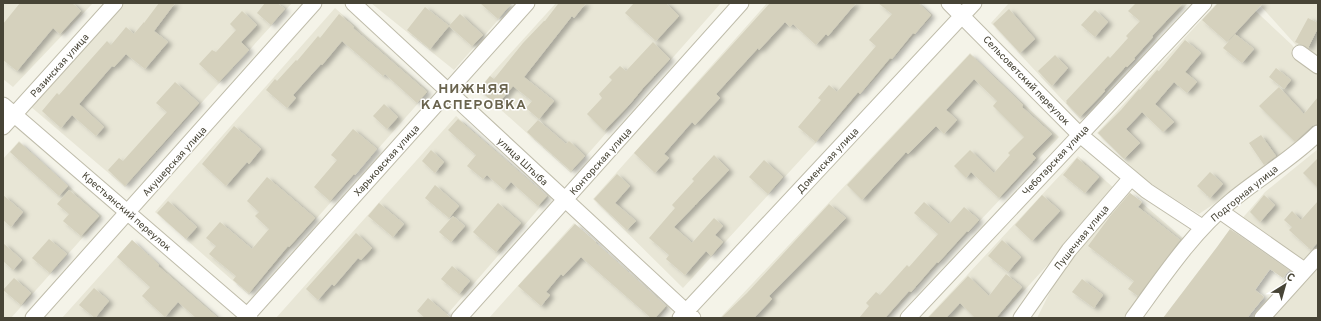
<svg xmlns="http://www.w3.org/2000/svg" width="1321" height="321" viewBox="0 0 1321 321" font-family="Overpass,sans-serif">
<defs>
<filter id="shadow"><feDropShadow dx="4.5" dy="2.5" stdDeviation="2" flood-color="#0004"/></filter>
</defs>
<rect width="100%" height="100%" fill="#f4f3e8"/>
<!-- residential -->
<path fill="#e8e6d6" d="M3,3H93L13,87L3,79Z
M124,3H292L125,187L30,106Z
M371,3H513L454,70Z
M556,3H721L571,173L478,89Z
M767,3H920L933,15L683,288L593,199Z
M1009,3H1188L1081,120L991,23Z
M1217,3H1247L1292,45L1299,55L1318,69V126L1300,146L1199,214L1146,181L1097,133Z
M1258,3H1318V61L1295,44Z
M335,8L429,91L249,295L155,212Z
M970,53L1059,137L888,318H720Z
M456,116L549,197L444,318H276Z
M19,141L102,216L11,318H3V159Z
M1318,149V246L1301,262L1240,221L1265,192Z
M1078,156L1116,190L999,318H927Z
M1128,191L1184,239L1126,318H1037L1061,270Z
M574,223L668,307L659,318H489Z
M132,240L220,318H62Z
M1318,268V318H1272L1294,293Z"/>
<!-- building -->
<path fill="#d5d1bd" filter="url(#shadow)" d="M20,3H72L81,11L60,34L53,28L17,71L3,60V24Z
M159,3H175L154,31L168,42L145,69L126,54L114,67L112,66L79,104L104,127L96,136L72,115L61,128L42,111L57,93L59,95L107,41L111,45L126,27L134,34L144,22V23Z
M265,3H277L285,9L271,25L257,13Z
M480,3H512L498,19Z
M557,3H586L574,18L572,16L524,77L554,101L539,119L526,108L532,101L513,86L497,105L479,90L490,76L494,79L523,43L544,21H545L558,4Z
M634,3H666L679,16L656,41L625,13Z
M770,3H856L828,36L826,34L816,45L793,24L790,27L785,22L759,50L758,48L716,94L720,98L695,125L692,122L664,154L669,158L655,173L634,153Z
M878,3H918L931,15L915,34L913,33L892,59L890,58L860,94L858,92L816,142L798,127L821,100L818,98L829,85L837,92L876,46L869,40L892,14Z
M1136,3H1183L1152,36L1153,37L1134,58L1135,59L1127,67L1126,66L1104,90L1105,91L1080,117L1066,103L1067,102L1066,101L1108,56L1110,58L1128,38L1126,36L1140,21L1128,11Z
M1218,3H1263L1227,42L1202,20Z
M425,7L449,26L430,49L407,30Z
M1009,9L1035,39L1020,53L993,24Z
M1095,10L1108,22L1095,37L1081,25Z
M242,11L257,25L241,42L249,50L219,82L199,64L212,50L216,52L236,30L230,24Z
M339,14L354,27L353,28L427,92L417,103L385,74L383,76L342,41L322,65L321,64L293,95L296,98L287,108L266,90L275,79L277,81L296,60L297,61L318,36L320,38Z
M460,14L483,35L472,46L449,26Z
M1308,18L1318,23V28L1308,48L1295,42Z
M1235,34L1254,49L1242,63L1223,48Z
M1185,40L1201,53L1185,72L1197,82L1187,93L1174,82L1155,104L1174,122L1163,132L1142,112L1126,129L1140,143L1124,159L1098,133L1121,110L1139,89L1140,90L1157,70L1159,71Z
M653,42L670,59L643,88L630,104L604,131L587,114L602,98L599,94L612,80L609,77L620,66L626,71Z
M970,54L1023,105L1022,107L1052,134L1032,154L1036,158L999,198L971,172L966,178L954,166L970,150L994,173L1010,155L1008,153L1024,137L993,106L997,101L974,79L946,110L957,120L944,134L936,126L908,154L906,152L862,200L847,185Z
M1055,55L1068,68L1052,86L1038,71Z
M1276,68L1291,80L1284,89L1269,77Z
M175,82L199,103L125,186L108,170L119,158L123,161L167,112L156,103Z
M1279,87L1304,114L1318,97V124L1312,126L1295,142L1259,106Z
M384,104L398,117L387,129L373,116Z
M458,119L547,196L538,206L511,182L504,190L487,175L483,179L467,166L476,155L448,130Z
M538,120L566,144L569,141L585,156L571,171L527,132Z
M234,126L261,149L249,164L247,162L226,186L202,164Z
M353,129L377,149L355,175L354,174L330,201L314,187L337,160L331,155Z
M1261,135L1276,156L1264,165L1249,143Z
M19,142L68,186L59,196L10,152Z
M431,150L444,162L435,173L422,161Z
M714,155L729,170L674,227L692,243L714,218L723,226L715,235L723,242L711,256L706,251L685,275L666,259L669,255L649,238L675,208L672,205L694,181L692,179Z
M1077,158L1099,177L1085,193L1063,175Z
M1318,158V188L1303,173Z
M764,160L783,177L768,194L749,177Z
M1210,172L1223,184L1210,198L1197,186Z
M617,174L630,186L615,203L636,221L627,230L594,199Z
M267,177L315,218L289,247L288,246L249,293L233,280L236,276L209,254L216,246L206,238L220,222L252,249L269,229L255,216L259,212L247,201Z
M435,185L459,206L449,218L425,198Z
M69,190L99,216L81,236L63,221L69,214L57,204Z
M1130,193L1142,202L1138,207L1180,240L1138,296L1128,289L1134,281L1088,246L1111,215Z
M3,195L23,212L11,227L3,220Z
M1042,195L1060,211L1032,241L1015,225Z
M1264,195L1275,205L1260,222L1250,212Z
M168,201L197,227L186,239L157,213Z
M1318,201V242L1311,250L1289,230L1292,227L1284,220L1292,211L1301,220Z
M924,202L949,224L964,207L979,220L968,232L967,231L938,263L937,262L911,292L909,291L885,318H859L869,306L866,303L876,292L880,295L907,265L909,267L938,234L914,213Z
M379,203L404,224L393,237L368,216Z
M498,203L521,223L496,252L473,232Z
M829,204L846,218L769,296L772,299L754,318H721L747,293Z
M453,216L465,226L451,242L439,232Z
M575,224L596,242V243L666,306L655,318H651L581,257L563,276L561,274L546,292L550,295L541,306L518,286Z
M1230,229L1289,270L1283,278L1270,269L1255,290L1264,297L1247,318H1163L1217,247Z
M356,233L372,248L361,260L358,258L334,286L332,284L318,300L306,289Z
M49,239L67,254L50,273L32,258Z
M132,240L159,265L158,266L218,318H196L178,302L165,317L142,296L150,287L117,257Z
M1002,240L1021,257L1008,272L988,256Z
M3,243L22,260L13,270L3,261Z
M452,266L470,281L459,294L441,279Z
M1006,274L1022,287L996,318H975L960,303L946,318H928L968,276L989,296Z
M14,278L31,293L21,305L3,290Z
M1082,279L1103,295L1094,308L1072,292Z
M94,288L109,301L95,318L79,305Z
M428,298L450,317V318H425L417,311Z"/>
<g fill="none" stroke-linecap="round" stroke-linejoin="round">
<defs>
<path id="minor" d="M353,3L693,318
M949,3L1079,134L1147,191L1202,227
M1300,53L1318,66
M3,105L250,318
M3,127L115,3
M1220,211L1304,270
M33,318L314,3
M245,318L527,3
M459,318L741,3
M680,318L974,3
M908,318L1204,3
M1021,318L1069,250L1131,178
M1133,318C1163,277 1192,233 1231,201C1260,177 1292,159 1318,133
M1262,318L1318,256"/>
</defs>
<!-- minor casing -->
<use href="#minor" stroke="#bfbcaa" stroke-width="17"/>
<!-- minor -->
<use href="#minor" stroke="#fff" stroke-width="15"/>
</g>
<g text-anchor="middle" stroke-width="3" stroke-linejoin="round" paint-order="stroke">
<!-- street labels -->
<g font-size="10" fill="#474436" stroke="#fff">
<text transform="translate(59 65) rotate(-48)" y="4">Разинская улица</text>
<text transform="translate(1027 80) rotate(46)" y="4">Сельсоветский переулок</text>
<text transform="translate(386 160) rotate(-48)" y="4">Харьковская улица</text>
<text transform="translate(827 160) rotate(-47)" y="4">Доменская улица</text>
<text transform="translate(1055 160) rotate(-47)" y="4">Чеботарская улица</text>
<text transform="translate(174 161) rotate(-48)" y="4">Акушерская улица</text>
<text transform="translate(523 161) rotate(43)" y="4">улица Штыба</text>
<text transform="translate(600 161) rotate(-48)" y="4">Конторская улица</text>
<text transform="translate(1244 193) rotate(-39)" y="4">Подгорная улица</text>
<text transform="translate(127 211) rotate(41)" y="4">Крестьянский переулок</text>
<text transform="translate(1081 237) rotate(-51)" y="4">Пушечная улица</text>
</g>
<!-- district labels -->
<g font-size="14" font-weight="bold" letter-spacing="1" fill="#6a644e" stroke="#fff">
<text x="474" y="93">НИЖНЯЯ<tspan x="474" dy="16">КАСПЕРОВКА</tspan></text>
</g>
</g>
<!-- border -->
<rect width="1321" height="321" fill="none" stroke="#474436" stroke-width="8"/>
<!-- north arrow -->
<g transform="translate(1285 285) rotate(37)" stroke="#ffffff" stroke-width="3" paint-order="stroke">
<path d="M0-3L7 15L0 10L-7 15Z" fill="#474436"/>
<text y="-6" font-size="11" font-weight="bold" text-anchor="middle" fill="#474436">С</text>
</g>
</svg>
